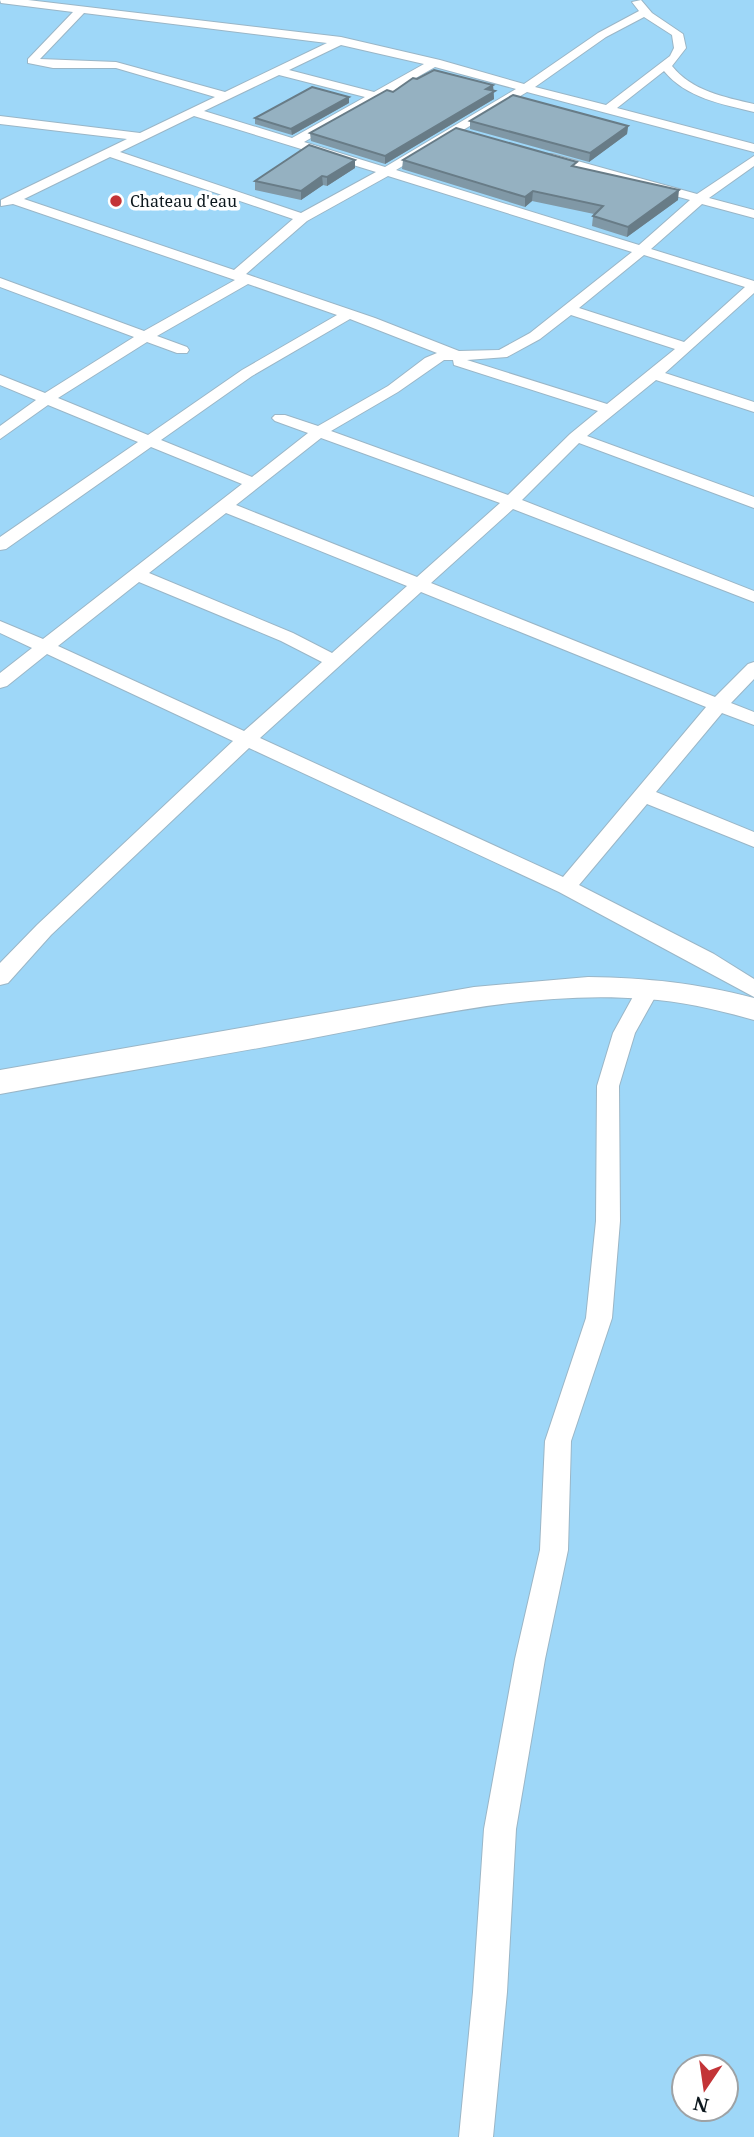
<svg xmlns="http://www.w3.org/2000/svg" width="754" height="2137" viewBox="0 0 754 2137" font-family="'Noto Serif',serif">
<rect width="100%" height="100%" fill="#c8e5f6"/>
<!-- green -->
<path fill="#9ed7f8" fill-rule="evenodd" d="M0,0H754V2137H0ZM684,2067H726V2109H684Z"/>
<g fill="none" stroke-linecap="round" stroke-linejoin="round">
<defs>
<path id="minor" d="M0,0H28L341,37L440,60L524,84L598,33L639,11L632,2L641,0L652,13L683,34L686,48L672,66C692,91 724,97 754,104V112C722,104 686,98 664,71L617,108L754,144V152L527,92L396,170L639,245L690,200L544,160V154H552L697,194L754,156V166L709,198L754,210V218L702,204L651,249L754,281V293L665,373L754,402V412L656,380L587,436L754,497V508L579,443L522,500L754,591V602L513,509L431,583L715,697L748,664L754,662V679L731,703L754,712V725L722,713L656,792L754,832V847L647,804L579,885L714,954L754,979V997L559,892L249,748L51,935L8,983L0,985V963L37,925L233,741L47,654L7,686L0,688V673L32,648L0,633V621L43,639L242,484L151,447L6,549L0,550V537L138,442L48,405L0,439V426L36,400L0,385V375L45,393L134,337L0,287V278L144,331L235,280L13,204L1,206V200L127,139L0,124V116L140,133L215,97L116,68H53L28,63V59L73,12L1,3ZM84,13L327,43L225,92L116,62L40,59ZM644,17L672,35L674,48L670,56L606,105L535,87L606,37ZM341,45L424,64L374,92L289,70ZM435,67L516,89L385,167L304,142ZM279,75L365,97L292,138L204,111ZM194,116L376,172L301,213L120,152ZM110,157L293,219L234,270L24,199ZM388,176L632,252L530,333L499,350L459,351L375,318L246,274L307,221ZM644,255L745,287L684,342L579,308ZM248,284L337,315L242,370L148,435L58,398L147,342L177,353H187L189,350L187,347L157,336ZM571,315L675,349L607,404L467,360L507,357L540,339ZM350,319L437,353L425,358L388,386L318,426L285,415H275L272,418L275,421L308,433L252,477L161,440L252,376ZM444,360H453L454,365L598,411L570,434L508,495L331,431L398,392ZM321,438L500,503L417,577L236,505ZM226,513L407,586L332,653L293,633L149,573ZM139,582L281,641L322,662L244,731L58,646ZM421,592L706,707L563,877L260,738Z
M648,982L656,984L659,990L635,1033L619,1086L620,1221L612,1318L571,1441L568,1550L545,1659L516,1829L507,1992L493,2137H459L473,1992L484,1829L515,1659L540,1550L545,1441L586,1318L596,1221L597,1086L613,1033L640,984Z"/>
<path id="tertiary" d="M588,977C649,978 696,983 754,998V1020C718,1010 682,1001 645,999C532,990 419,1018 308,1039C206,1058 103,1075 0,1094V1070L474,987Z"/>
</defs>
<!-- minor casing -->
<use href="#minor" stroke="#9ab6c7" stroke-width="2"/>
<!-- tertiary casing -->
<use href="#tertiary" stroke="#9ab6c7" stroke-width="2"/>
<!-- minor -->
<use href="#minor" fill="#fff" fill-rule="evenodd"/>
<!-- tertiary -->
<use href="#tertiary" fill="#fff" fill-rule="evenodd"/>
</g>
<!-- wall -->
<path fill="#8098a6" d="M417,79L493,85L494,99L385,164L311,141L310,133L393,92Z
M349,103L292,135L255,124V118Z
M470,121L628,126L627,134L589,162L470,129Z
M403,160L577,167L678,200L627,237L592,226L593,216L594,214L532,201L525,207L402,169Z
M355,168L327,186L323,185L301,200L255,190V181Z"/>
<!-- shaded-wall -->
<path fill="#687c87" d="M493,85L494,99L385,164V156Z
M349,97V103L292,135L291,129Z
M628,126L627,134L589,162L590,153Z
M355,160V168L327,186V177Z
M322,176L323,185L301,200V191Z
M679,190L678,200L627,237L628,227Z
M533,191L532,201L525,207V197Z"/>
<!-- building -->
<path fill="#95b1c1" stroke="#687c87" stroke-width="2" d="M434,70L493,85L486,89L495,91L385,156L310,133L387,90L393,92L413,78L417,79Z
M312,87L349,97L291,129L255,118Z
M513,95L628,126L590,153L470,121Z
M456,128L577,162L572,166L679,190L628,227L593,216L603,206L533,191L525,197L403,160Z
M309,145L355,160L327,177L322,176L301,191L255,181Z"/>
<!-- markers -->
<circle fill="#c33437" stroke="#fff" stroke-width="2.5" cx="116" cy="201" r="7"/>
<g text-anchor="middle" stroke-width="7" stroke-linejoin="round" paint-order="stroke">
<!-- far-poi labels -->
<g font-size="16" fill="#0c171d" stroke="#fff" text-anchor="start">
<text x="130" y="207">Chateau d'eau</text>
</g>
</g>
<!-- north arrow -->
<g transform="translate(705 2088) rotate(193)"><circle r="33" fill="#ffffff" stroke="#9ea2a5" stroke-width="2"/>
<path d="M0-5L12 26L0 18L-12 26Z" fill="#c33437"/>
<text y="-10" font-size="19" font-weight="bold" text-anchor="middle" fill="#0c171d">N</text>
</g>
</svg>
